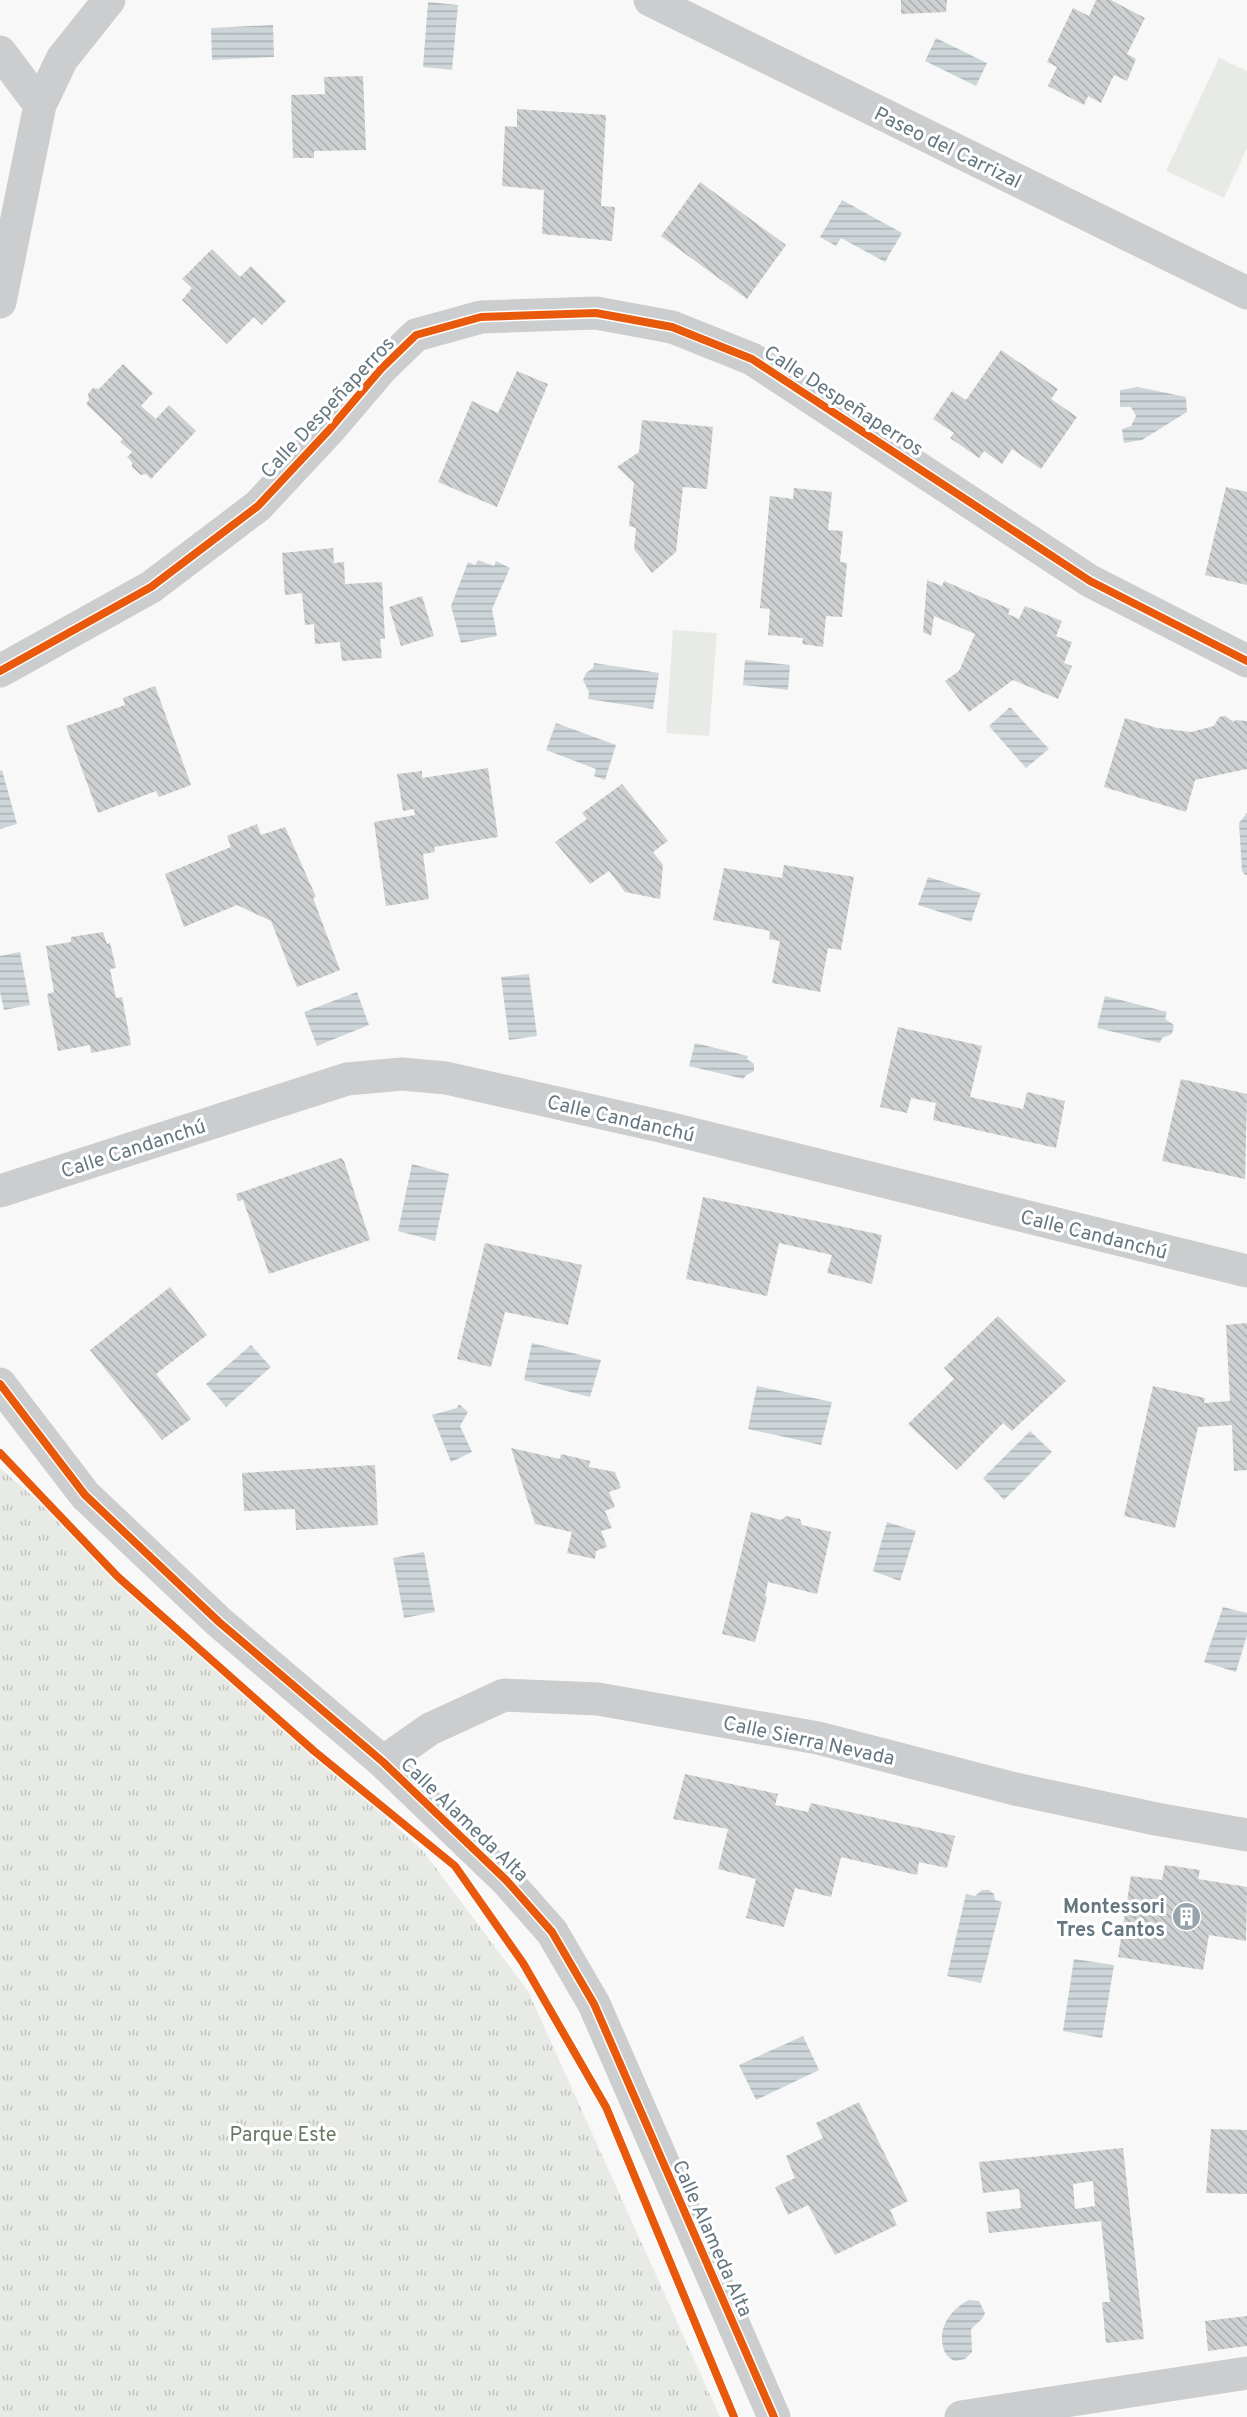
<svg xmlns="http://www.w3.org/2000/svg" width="1247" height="2417" viewBox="0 0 1247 2417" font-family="Overpass,sans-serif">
<defs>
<pattern id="park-tufts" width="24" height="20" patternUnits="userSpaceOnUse" patternTransform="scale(1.5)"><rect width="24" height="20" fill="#e7eae5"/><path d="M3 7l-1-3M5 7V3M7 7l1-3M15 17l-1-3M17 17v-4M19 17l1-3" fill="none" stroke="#bfc2bf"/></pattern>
<pattern id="water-rules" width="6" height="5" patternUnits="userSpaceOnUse" patternTransform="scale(1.5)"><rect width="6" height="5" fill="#cdd5d8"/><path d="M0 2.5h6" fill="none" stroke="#aab2b5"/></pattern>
<pattern id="building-back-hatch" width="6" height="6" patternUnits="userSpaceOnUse" patternTransform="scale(1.5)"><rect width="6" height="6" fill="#ced0d1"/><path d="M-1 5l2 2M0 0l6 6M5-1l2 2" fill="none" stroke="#abaeaf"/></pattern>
</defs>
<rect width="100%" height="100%" fill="#f8f8f8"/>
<!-- park -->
<path fill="url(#park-tufts)" d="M0,1468L80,1537L423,1851L528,1991L720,2417H0Z"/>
<!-- pitch -->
<path fill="#e7eae5" d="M1219,58L1247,71V148L1224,198L1166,171Z
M673,630L717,633L709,736L666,733Z"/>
<!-- water -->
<path fill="url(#water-rules)" d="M428,2L458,5L452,70L423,67Z
M273,25L274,57L212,60L211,28Z
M936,38L987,63L976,86L925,61Z
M842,200L902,233L885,262L841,238L836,246L820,237Z
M1138,387L1186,397L1187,412L1142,440L1124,443L1122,429L1131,426L1136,416L1131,407H1120V390Z
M478,560L494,566L496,561L510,568L492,609L497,636L461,643L451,606L468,562L475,565Z
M745,660L790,665L788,690L743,685Z
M594,663L659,673L653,709L588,699L589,692L583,680L586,673L593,668Z
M1010,707L1049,749L1026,768L989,726Z
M556,723L616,745L605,780L594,776L596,769L546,750Z
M2,770L17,824L0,829V771Z
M1247,813V875H1245L1242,871L1239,823Z
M928,877L981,893L971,922L918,905Z
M20,952L30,1005L4,1010L0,992V956Z
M529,974L537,1036L509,1040L501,977Z
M357,992L369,1025L317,1046L304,1012Z
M1105,996L1167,1012L1165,1019L1174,1025L1172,1034L1162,1038L1160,1043L1097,1028Z
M695,1043L748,1056L747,1059L754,1064V1071L745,1076L744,1079L689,1066Z
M412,1164L449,1174L435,1241L398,1231Z
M532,1343L601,1360L590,1397L524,1380Z
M251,1345L271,1367L226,1407L206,1384Z
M757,1386L832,1402L821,1445L748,1429Z
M459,1404L468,1412L460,1426L472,1452L451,1462L432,1415L457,1408Z
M1030,1431L1052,1452L1004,1500L983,1478Z
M887,1522L916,1531L900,1581L873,1571Z
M424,1552L435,1612L404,1618L393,1558Z
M1223,1607L1247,1613V1635L1236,1672L1204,1662Z
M982,1890H989L994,1894L995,1900L1002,1902L981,1983L947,1976L966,1894L975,1896Z
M1074,1959L1114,1965L1102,2038L1063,2031Z
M803,2036L819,2070L756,2100L739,2065Z
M969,2300L979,2301L985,2313L982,2319L971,2329L972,2352L965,2359L955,2361C948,2358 945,2354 943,2347C938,2327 951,2309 969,2300Z"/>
<!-- building -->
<path fill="url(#building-back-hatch)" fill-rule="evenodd" d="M901,0H947L946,12L901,14Z
M1096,0H1111L1145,18L1127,54L1136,59L1127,81L1114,75L1101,103L1088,96L1084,105L1048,86L1057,67L1047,62L1073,8L1089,16Z
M363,76L366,150L314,151V158H293L291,95L325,94L324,77Z
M517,109L606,115L601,206L615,207L612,241L542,234L544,190L502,186L505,126L517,127Z
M700,182L786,245L747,299L661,236Z
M212,249L240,277L251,266L286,301L262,325L254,317L227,344L182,300L192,288L182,279Z
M1001,350L1058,389L1051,399L1077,417L1041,469L1012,449L1002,464L984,451L979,458L950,438L954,433L933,419L952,391L966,400Z
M123,364L153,393L141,406L156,419L169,405L196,431L151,479L146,474L141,475L132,467V462L127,457L132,452L120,442L123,439L86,404L89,400L88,394L93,388L99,389Z
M517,371L548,384L497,507L438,482L472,401L498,413Z
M642,420L713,427L707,489L683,487L676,552L652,573L634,549L636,528L629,526L634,483L617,467L639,452Z
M1226,487L1247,492V585L1205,575Z
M794,488L832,492L828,530L843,531L840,562L847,563L842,617L826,616L823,647L802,644L803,638L768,635L770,609L760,608L770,496L793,499Z
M333,548L334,563L344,562L345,584L382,582L385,639H380L382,658L342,661L340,642L315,644L314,624L305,625L302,593L285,595L282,553Z
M927,580L942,586L944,581L979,596L1010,609L1008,614L1019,619L1025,606L1062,621L1056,636L1072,642L1064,663L1072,666L1058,699L1013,680L969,712L945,681L959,671L975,634L934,616L931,636L923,632Z
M422,596L434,636L401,646L389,607Z
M155,686L191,785L159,797L156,791L98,813L66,726L125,705L123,698Z
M1225,716L1234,722L1235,720L1247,721V769L1195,780L1186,812L1104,787L1125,718L1157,728L1191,732L1214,726L1219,717Z
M488,768L498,837L434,847L435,852L423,854L429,899L386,906L374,822L415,815L414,809L403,811L397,774L422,771V778Z
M622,784L668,841L653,852L663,865L660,899L625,892L609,871L590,884L555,842L587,819L582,813Z
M257,824L261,835L285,827L316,897L313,898L340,970L297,987L271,921L237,905L184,927L165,874L231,847L227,836Z
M784,865L854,877L841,950L828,948L820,992L772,983L780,941L769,939L770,931L713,920L724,868L782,878Z
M103,932L107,944L110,943L116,968L110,969L116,998L122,997L131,1045L91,1053L90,1045L58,1051L47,994L54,992L46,946L71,942V937Z
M898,1027L982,1046L970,1097L1023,1109L1027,1092L1065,1101L1056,1148L933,1120L936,1103L911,1098L907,1113L880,1107Z
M1181,1079L1247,1094L1245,1179L1162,1161Z
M341,1158L344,1161L370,1240L269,1274L243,1200L238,1201L236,1194Z
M703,1197L882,1235L872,1284L827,1273L832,1255L779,1243L767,1296L686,1279Z
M485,1243L582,1265L568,1325L505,1312L491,1367L457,1359Z
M170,1287L207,1335L156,1374L191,1419L162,1440L90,1350Z
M998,1316L1066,1381L1012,1431L1003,1423L957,1470L908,1424L954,1379L944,1368Z
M1247,1323V1470L1234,1471L1232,1425L1198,1427L1175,1528L1124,1516L1153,1386L1205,1398L1204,1403L1230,1401L1226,1325Z
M511,1448L560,1459L561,1454L590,1461L589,1467L615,1472L621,1488L609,1492L615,1507L605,1511L612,1528L601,1531L607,1547L596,1551L595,1559L567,1553L572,1532L535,1524Z
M375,1465L378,1525L296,1530L295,1509L244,1511L242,1473Z
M751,1512L781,1520L786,1516L800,1519L802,1525L831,1532L817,1594L768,1582L765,1596L767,1597L755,1642L722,1634Z
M685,1774L778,1794L775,1805L808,1812L811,1803L955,1836L947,1868L919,1862L917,1875L841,1857L831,1897L795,1888L784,1927L746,1918L756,1879L718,1869L728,1829L673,1819Z
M1165,1865L1200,1870L1198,1879L1247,1887L1246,1941L1209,1935L1203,1970L1118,1957L1131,1876L1162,1880Z
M859,2102L908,2201L890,2210L897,2225L835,2255L808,2205L788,2215L775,2187L795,2178L786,2156L823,2138L816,2123Z
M1211,2129L1247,2130V2194L1206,2193Z
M1123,2148L1144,2339L1106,2343L1102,2302H1110L1101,2221L989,2233L986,2212L1021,2208L1019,2189L983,2193L979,2162ZM1093,2181L1095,2206L1075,2209L1073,2184Z
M1247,2316V2346L1208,2351L1205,2321Z"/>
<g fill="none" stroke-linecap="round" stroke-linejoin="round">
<!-- minor -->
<path stroke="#cbcdce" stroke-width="33" d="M650,0L1247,293
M0,52L40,105
M0,302L40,105L62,59L109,0
M0,671L151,587L258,506L329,430L381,369L416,335L481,317L596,313L672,327L752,359L1090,581L1247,661
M0,1191L347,1079L402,1074L446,1078L664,1127L1247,1271
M0,1384L85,1495L219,1622L383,1762L506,1880L552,1932L594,2004L774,2417
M383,1762L430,1729L504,1695L598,1699L818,1738L1015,1789L1156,1819L1247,1835
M961,2417L1247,2373"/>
<defs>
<path id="cycleway" d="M0,671L151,587L258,506L329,430L381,369L416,335L481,317L596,313L672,327L752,359L1090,581L1247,661
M0,1384L85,1495L219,1622L383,1762L506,1880L552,1932L594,2004L774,2417
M0,1453L118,1577L314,1751L455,1866L523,1963L606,2107L734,2417"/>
</defs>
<!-- cycleway casing -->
<use href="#cycleway" stroke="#fff" stroke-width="11"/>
<!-- cycleway -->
<use href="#cycleway" stroke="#e8590c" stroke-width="8"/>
</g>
<!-- icons -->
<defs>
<symbol id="building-disc" viewBox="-11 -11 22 22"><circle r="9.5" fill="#98a4ab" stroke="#fff"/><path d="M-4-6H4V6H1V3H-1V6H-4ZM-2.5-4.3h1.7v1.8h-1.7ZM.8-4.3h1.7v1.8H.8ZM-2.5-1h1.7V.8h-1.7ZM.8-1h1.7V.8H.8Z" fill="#fff"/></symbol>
</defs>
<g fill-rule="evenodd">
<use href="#building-disc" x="1170" y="1900" width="33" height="33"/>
</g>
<g text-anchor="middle" stroke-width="6" stroke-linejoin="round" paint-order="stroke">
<!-- street labels -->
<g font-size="20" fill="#657781" stroke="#fff">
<text transform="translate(948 147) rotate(26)" y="7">Paseo del Carrizal</text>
<text transform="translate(844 400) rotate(33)" y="7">Calle Despeñaperros</text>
<text transform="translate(327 407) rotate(-47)" y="7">Calle Despeñaperros</text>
<text transform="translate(621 1118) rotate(13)" y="7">Calle Candanchú</text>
<text transform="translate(133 1148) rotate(-18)" y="7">Calle Candanchú</text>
<text transform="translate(1094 1234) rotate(14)" y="7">Calle Candanchú</text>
<text transform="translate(809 1740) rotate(12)" y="7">Calle Sierra Nevada</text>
<text transform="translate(465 1819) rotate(44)" y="7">Calle Alameda Alta</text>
<text transform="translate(713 2238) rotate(66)" y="7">Calle Alameda Alta</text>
</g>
<!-- poi labels -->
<g font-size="20" font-weight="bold" fill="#657781" stroke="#fff" text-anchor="end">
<text x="1165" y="1913">Montessori<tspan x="1165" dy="23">Tres Cantos</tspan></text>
</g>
<!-- park labels -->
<g font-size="20" fill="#697964" stroke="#fff">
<text x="283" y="2141">Parque Este</text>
</g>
</g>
</svg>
